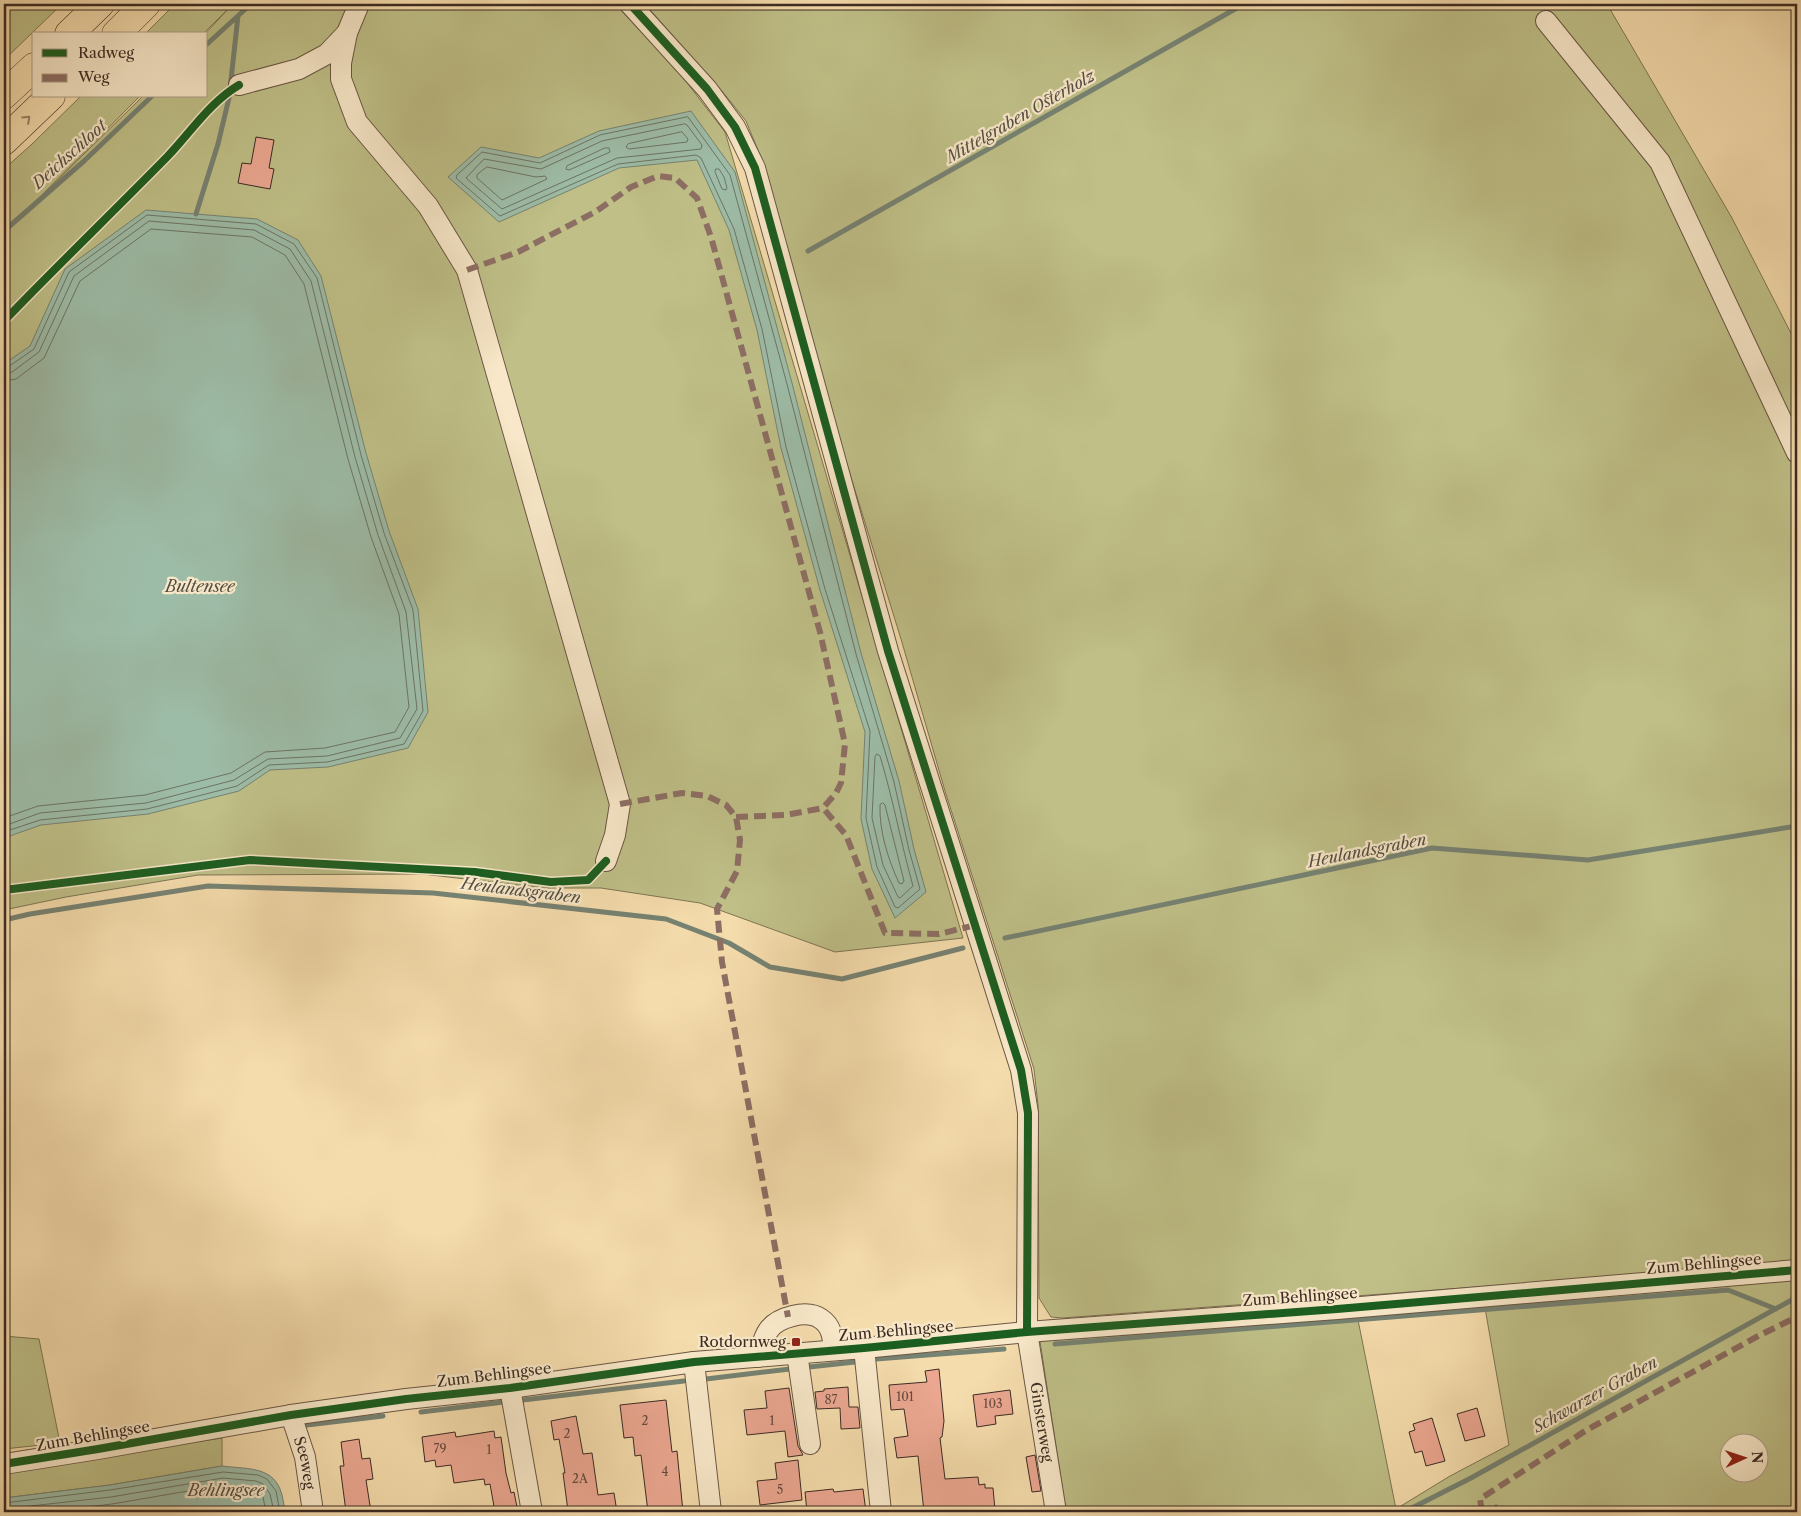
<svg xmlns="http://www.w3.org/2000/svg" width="1801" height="1516" viewBox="0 0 1801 1516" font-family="'Libre Caslon Text',serif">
<rect width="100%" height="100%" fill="#f5dcac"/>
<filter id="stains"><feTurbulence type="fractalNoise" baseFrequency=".004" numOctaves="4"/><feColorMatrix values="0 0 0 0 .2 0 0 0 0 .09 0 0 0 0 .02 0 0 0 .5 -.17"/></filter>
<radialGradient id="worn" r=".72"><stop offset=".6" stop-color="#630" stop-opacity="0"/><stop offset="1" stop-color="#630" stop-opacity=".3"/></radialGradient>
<!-- green -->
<path fill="#bfbf87" stroke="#7e7555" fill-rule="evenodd" d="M6,4H62L4,60V6Z
M175,4H615L678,71L725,132L963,938L835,952L700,903L601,888H544L422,874L198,875L66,897L4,910V169L31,145L81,96H140L26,211L143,96H206V34H205L230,7L203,34H145Z
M645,4H1607L1732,218L1797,345V1263L1062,1318L1051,1317L1039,1298L1038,1105L1034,1069L945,791L901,639L824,390L760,155L746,121L722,91Z
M1797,1275V1512H1066L1040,1341L1358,1320L1396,1509L1450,1476L1509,1445L1485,1308ZM1728,1444H1758V1474H1728Z
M4,1336L39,1339L60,1443L4,1449Z
M222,1438V1466L110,1485L4,1498V1470Z"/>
<!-- water -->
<path fill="#9dbca7" stroke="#768272" d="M691,111L735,172L792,383L861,653L899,781L914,849L926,892L895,918L872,869L861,819L865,732L820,590L781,448L757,330L729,230L697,160L619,168L499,222L448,177L481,147L539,158L599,131Z
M146,210L257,219L298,240L321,276L366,453L389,531L418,609L428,712L408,748L328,767L270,770L239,791L148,814L41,825L4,838V364L30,346L65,269Z
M222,1466C244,1469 271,1466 280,1489C283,1496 284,1505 285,1512H4V1498L110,1485Z"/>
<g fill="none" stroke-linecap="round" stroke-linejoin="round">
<!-- shore -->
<path stroke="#6c7465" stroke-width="1" d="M688,117L730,175L787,384L856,654L894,782L909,850L920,889L898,908L895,907L877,867L866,818L870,731L825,589L786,447L762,329L734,229L701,158L696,155L618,164L500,216L456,178L457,175L482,152L540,163L600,135Z
M685,124L687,125L702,145L701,149L617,158L502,209L466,178L484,159L541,169L602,141Z
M682,132L688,139L687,142L629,149L626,147L628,144Z
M605,148H609L610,152L569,170L566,169L567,166Z
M487,167L536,177L545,176L547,179L502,200L477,178V175Z
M716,169H719L724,177L727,188L726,190L722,189L715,172Z
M4,368L8,367L34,349L69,272L147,215L256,224L294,244L317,278L361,455L384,533L413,610L423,711L404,744L327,762L269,765L237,786L147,809L40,820L4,832
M4,374L12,372L39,352L74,276L149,221L254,230L290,249L311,281L355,457L378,535L406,612L417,709L400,738L327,756L268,759L234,780L146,803L40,813L4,826
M4,381L16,379L44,358L80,281L151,229L252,237L285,255L304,284L348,459L371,537L399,614L409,707L395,732L325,748L265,752L231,773L145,795L38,806L4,818
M877,754L880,756C893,799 901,843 913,886L900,898L898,897L883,865L872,818L875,757Z
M883,803L885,805L904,881L902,884L899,883C888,859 879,831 880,805Z
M4,1503L110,1490L223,1472L258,1475L267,1479L276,1491L280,1512
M4,1509L111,1497L223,1478L256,1481L263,1484L270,1494L274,1512
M45,1512L112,1504L223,1485L258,1490L263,1497L266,1512"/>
<!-- stream -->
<path stroke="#768272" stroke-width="5" d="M206,45L251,4
M196,214L218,144L229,98L238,16
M4,231L84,161L152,96
M808,251L1244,4
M4,920L30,914L208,886L433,893L666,919L729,943L770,967L842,979L963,948
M1005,938L1432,848L1588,860L1797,826
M1055,1344L1728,1290L1776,1309
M876,1359L1004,1349
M809,1367L855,1362
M706,1379L790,1369
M523,1400L684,1381
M421,1412L504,1402
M307,1425L383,1416
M1496,1507L1497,1512
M1404,1512L1471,1478L1797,1297"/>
</g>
<!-- building -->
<path fill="#eba791" stroke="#3c2b23" d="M256,137L274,140L269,168L274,169L270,189L238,183L242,163L251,164Z
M939,1369L944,1421L942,1437L940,1438L945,1479L978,1477L979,1485L985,1484V1488H993L995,1510L970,1512H924L918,1456L897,1458L894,1438L908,1436L904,1409L891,1410L889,1385L927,1382L925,1371Z
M848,1387L849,1407H858L860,1428L841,1429L840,1408L817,1409L815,1392L824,1391V1389Z
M789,1388L798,1446L803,1455L788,1457L785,1431L747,1435L744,1410L767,1408L765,1391Z
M1010,1390L1013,1414L995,1416L996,1424L977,1427L973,1395Z
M666,1400L672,1452L677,1451L683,1512H648L641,1455L635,1456L633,1437L624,1438L620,1405Z
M1477,1408L1485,1436L1465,1441L1457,1414Z
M576,1416L583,1454L592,1453L598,1495L614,1493L617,1512H590V1508L568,1511L563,1473H565L559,1439L554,1440L551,1421Z
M1432,1418L1445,1461L1426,1466L1422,1451L1415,1453L1409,1432L1415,1430L1413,1424Z
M494,1431L495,1438L501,1437L506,1473L511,1493L514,1492L518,1512H495L490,1484L485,1485L484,1479L454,1483L451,1465L436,1467L435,1460L425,1462L422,1437L455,1432L456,1437Z
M359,1439L362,1459L370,1458L373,1479L366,1480L371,1512H346L340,1466H344L341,1442Z
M1035,1455L1041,1491L1032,1492L1026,1457Z
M798,1460L802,1500L760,1505L757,1481L777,1479L775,1463Z
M833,1489L834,1492L863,1489L866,1512H807L805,1492Z"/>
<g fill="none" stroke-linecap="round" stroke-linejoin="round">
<defs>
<g id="minor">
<path d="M359,4L347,33L341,63V79L357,122L428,206L467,270L620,804L615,835L606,861"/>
<path id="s1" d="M630,4L707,89L735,127L755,168L888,651L1021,1070L1028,1113L1027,1332L1056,1512"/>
<path d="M1546,21L1660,162L1797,453"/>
<path d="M239,85L299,69L327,54L347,33"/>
<path d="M864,1348L881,1512"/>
<path d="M797,1353L810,1444"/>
<path d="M758,1357C761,1349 763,1338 768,1331C777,1317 807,1309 821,1319C832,1326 833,1339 834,1350"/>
<path d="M694,1362L711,1512"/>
<path d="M510,1388L532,1512"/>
<path id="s2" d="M291,1415L305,1457L313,1512"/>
<path d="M4,1464L98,1449L291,1415L406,1399L510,1388L694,1362L864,1348L1027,1332L1337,1309L1797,1270"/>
</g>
<path id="highway" d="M69,34L100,4
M116,34L146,4
M4,95L34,67
M4,141L51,96"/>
</defs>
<!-- minor casing -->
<use href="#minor" stroke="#6a5745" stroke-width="22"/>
<!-- highway casing -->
<use href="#highway" stroke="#3c2b23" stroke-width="29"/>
<!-- minor -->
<use href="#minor" stroke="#f8e8c9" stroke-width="20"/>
<!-- highway -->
<use href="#highway" stroke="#f5dcac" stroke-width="28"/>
<!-- quiet -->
<path stroke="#8d6e63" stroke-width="6" stroke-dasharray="12 6" stroke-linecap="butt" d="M467,270L518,252L595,212L631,187L658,176L675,178L697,198L711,237L820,632L845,744L841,783L836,793L823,808L846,835L885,933L939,934L976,925
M620,804L682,793L707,796L726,805L736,817L740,840L737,871L717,909L722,962L788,1317
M736,817L786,815L823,808
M1482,1512L1480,1499L1585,1431L1760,1335L1797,1317"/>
<defs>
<path id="cycleway" d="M630,4L707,89L735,127L755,168L888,651L1021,1070L1028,1113L1027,1332
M4,321C57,266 113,212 167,157C191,132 209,103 239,85
M4,890L250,860L475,872L551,882L588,880L606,861
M4,1464L98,1449L291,1415L406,1399L510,1388L694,1362L864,1348L1027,1332L1337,1309L1797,1270"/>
</defs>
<!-- cycleway casing -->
<use href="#cycleway" stroke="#f8e8c9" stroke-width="11"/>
<!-- cycleway -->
<use href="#cycleway" stroke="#1b5e20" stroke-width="8"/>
</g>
<!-- one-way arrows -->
<defs><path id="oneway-chevron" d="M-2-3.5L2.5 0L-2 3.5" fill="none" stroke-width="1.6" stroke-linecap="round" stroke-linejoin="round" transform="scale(1.25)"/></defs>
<use stroke="#988468" href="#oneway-chevron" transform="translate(27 119) rotate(-43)"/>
<!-- markers -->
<rect fill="#8f2418" stroke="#f8e8c9" stroke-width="2" x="791" y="1337" width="10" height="10" rx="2.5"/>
<g text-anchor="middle" stroke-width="4.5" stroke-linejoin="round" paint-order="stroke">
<!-- number labels -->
<g font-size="12" fill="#684a3e">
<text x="905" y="1401">101</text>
<text x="831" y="1404">87</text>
<text x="993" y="1408">103</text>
<text x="645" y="1425">2</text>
<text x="772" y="1425">1</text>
<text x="567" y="1438">2</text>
<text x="440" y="1453">79</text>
<text x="489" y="1454">1</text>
<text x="665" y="1476">4</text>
<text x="580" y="1483">2A</text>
<text x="780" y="1494">5</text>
</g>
<!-- street labels -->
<g font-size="15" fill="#3c2b23" stroke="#f8e8c9">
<text transform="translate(1704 1264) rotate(-5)" y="5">Zum Behlingsee</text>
<text transform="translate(1300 1297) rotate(-4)" y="5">Zum Behlingsee</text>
<text transform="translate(896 1331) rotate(-5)" y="5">Zum Behlingsee</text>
<text transform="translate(494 1375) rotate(-7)" y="5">Zum Behlingsee</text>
<text dy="5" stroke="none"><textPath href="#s1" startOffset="1502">Ginsterweg</textPath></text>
<text transform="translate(93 1436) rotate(-10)" y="5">Zum Behlingsee</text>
<text dy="5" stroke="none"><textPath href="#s2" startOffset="50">Seeweg</textPath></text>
</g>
<!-- poi labels -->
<g font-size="15" fill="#3c2b23" stroke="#f8e8c9" text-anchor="end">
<text x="786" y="1347">Rotdornweg</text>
</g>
<!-- water labels -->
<g font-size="16" font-style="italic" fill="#544f44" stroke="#f8e8c9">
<text transform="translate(1020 116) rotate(-30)" y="6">Mittelgraben Osterholz</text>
<text transform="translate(69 154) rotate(-42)" y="6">Deichschloot</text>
<text x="200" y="592">Bultensee</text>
<text transform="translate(1367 850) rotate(-11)" y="6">Heulandsgraben</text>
<text transform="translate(521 890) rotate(7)" y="6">Heulandsgraben</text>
<text transform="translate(1595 1394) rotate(-29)" y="6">Schwarzer Graben</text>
<text x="226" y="1496">Behlingsee</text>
</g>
</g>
<!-- margin -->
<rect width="1801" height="1516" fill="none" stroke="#f5dcac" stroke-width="20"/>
<rect x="5" y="5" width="1791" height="1506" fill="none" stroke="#3c2b23" stroke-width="2.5"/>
<rect x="10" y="10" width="1781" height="1496" fill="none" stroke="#3c2b23"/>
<!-- legend -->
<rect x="32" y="32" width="175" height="65" fill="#f8e8c9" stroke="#ad9c87"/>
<rect x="42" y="49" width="25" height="8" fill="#1b5e20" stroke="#ad9c87"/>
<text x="78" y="58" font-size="15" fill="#3c2b23">Radweg</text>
<rect x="42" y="74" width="25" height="8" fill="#8d6e63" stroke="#ad9c87"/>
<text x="78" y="82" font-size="15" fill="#3c2b23">Weg</text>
<!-- north arrow -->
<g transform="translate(1744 1458) rotate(87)"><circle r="24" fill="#f8e8c9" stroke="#ad9c87"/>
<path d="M0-4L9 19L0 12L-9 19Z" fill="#8f2418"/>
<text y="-8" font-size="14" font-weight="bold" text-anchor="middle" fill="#3c2b23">N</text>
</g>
<rect width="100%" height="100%" filter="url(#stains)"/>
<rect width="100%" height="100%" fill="url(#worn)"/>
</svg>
